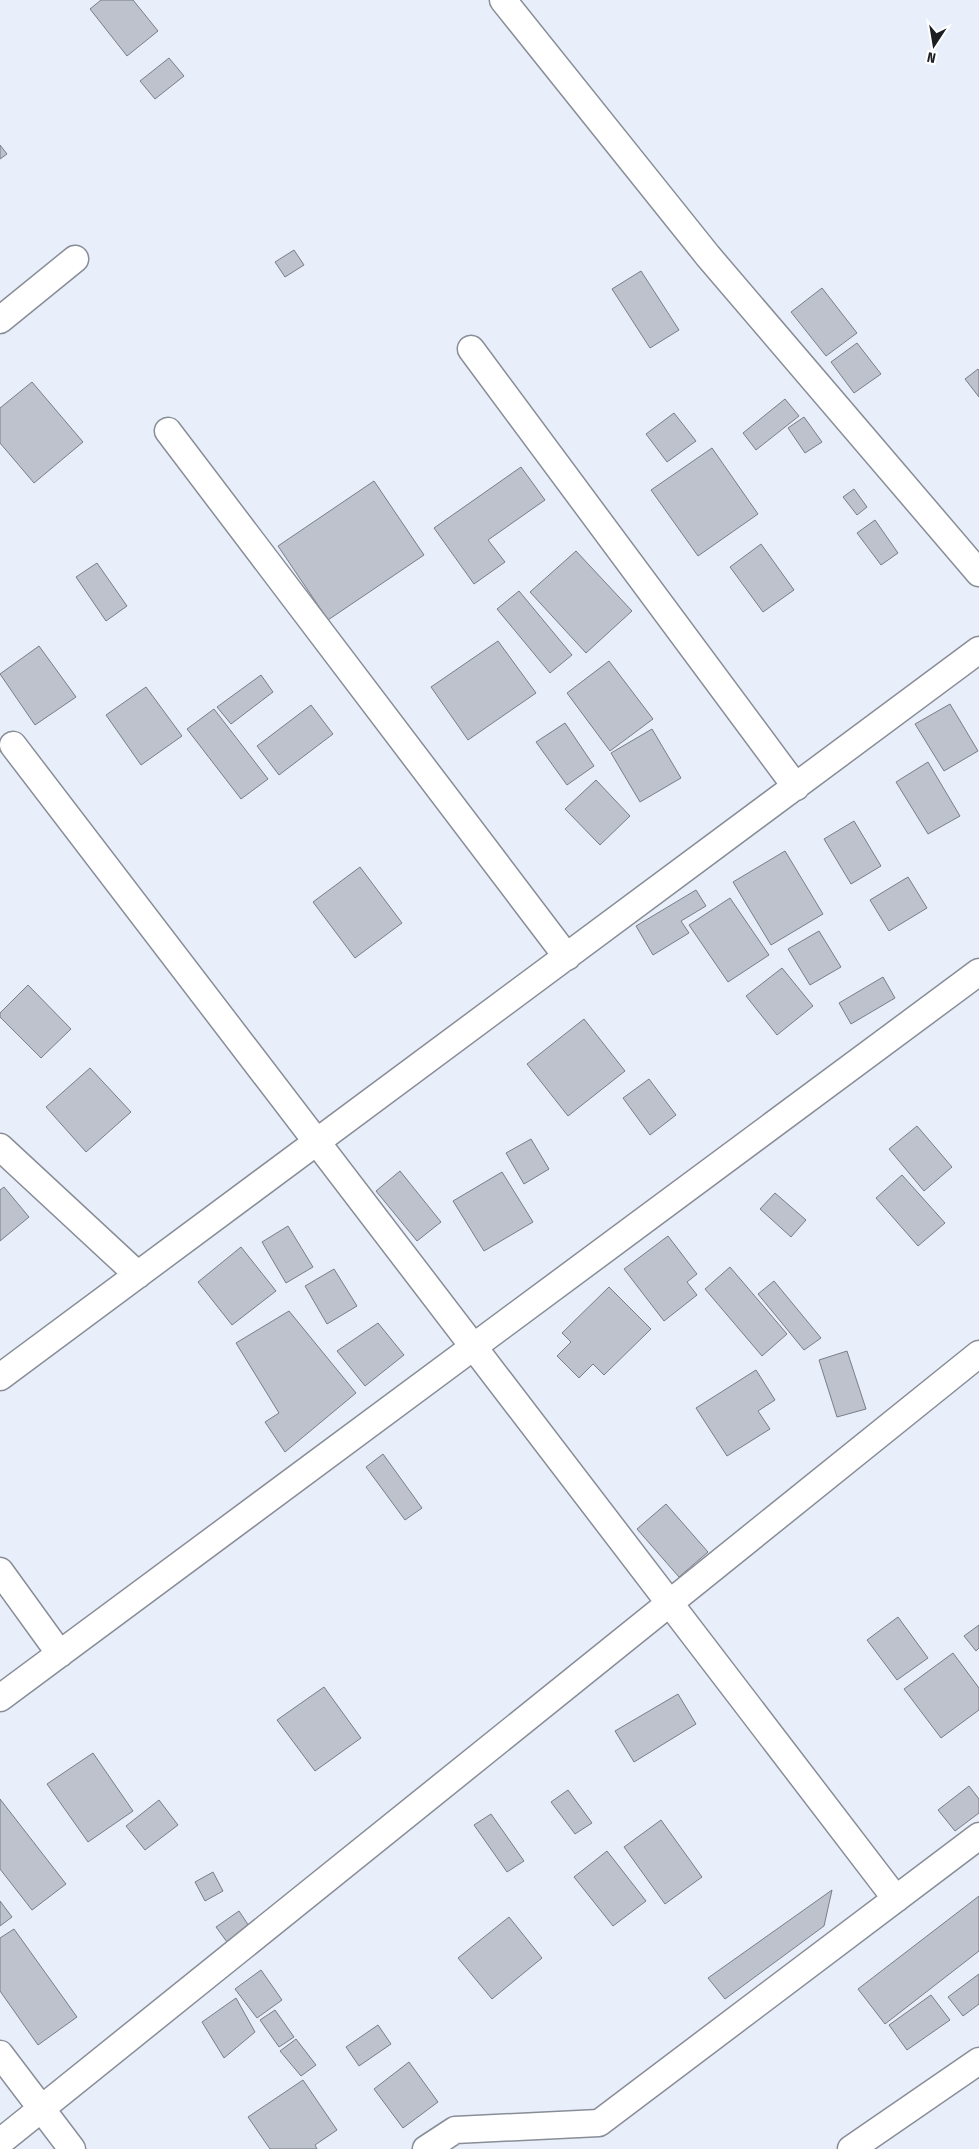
<svg xmlns="http://www.w3.org/2000/svg" width="979" height="2149" viewBox="0 0 979 2149" font-family="'Fira Sans Condensed',sans-serif">
<rect width="100%" height="100%" fill="#e9effa"/>
<!-- building -->
<path fill="#bdc2cd" stroke="#797e88" d="M101,0H133L158,31L127,56L90,9Z
M169,58L184,76L155,99L140,81Z
M0,145L7,154L0,159Z
M294,250L304,265L285,277L275,262Z
M641,271L679,330L650,348L612,289Z
M822,288L857,333L826,356L791,312Z
M857,343L881,374L854,393L831,362Z
M978,369L979,371V397L965,379Z
M32,382L83,442L34,483L0,443V408Z
M785,399L799,416L756,450L743,433Z
M674,413L696,441L667,462L646,434Z
M804,417L822,442L805,453L788,428Z
M712,448L758,514L698,556L651,490Z
M521,467L545,500L488,540L505,562L474,584L434,528Z
M374,481L424,555L328,620L278,546Z
M854,489L867,507L857,515L843,497Z
M875,520L898,553L881,565L857,533Z
M761,544L794,590L763,612L730,567Z
M576,551L632,611L586,653L530,592Z
M97,563L127,606L106,621L76,577Z
M519,591L572,655L550,673L497,609Z
M498,641L536,693L468,740L431,687Z
M39,646L76,697L35,725L0,674Z
M609,661L653,719L610,751L567,693Z
M261,675L273,692L231,724L217,707Z
M146,687L182,736L141,765L106,715Z
M950,704L978,751L944,771L915,724Z
M311,705L333,734L279,775L257,746Z
M214,709L268,779L241,799L187,729Z
M565,723L594,766L567,785L536,742Z
M652,729L681,778L640,802L611,753Z
M928,762L960,816L928,834L896,782Z
M596,780L630,816L600,845L565,809Z
M854,821L881,866L851,884L824,839Z
M785,851L823,914L771,945L733,882Z
M360,867L402,923L355,958L313,902Z
M908,877L927,908L889,931L870,900Z
M696,890L706,906L681,921L689,933L653,955L636,926Z
M730,898L769,955L728,982L689,925Z
M819,931L841,967L810,985L788,949Z
M782,968L813,1006L777,1035L746,996Z
M883,977L895,998L851,1024L839,1003Z
M28,985L71,1029L41,1058L0,1017V1013Z
M584,1019L625,1071L568,1116L527,1064Z
M90,1068L131,1112L86,1152L46,1107Z
M649,1079L676,1115L650,1135L623,1098Z
M917,1126L952,1167L924,1191L889,1149Z
M531,1139L549,1169L524,1184L506,1153Z
M400,1171L441,1222L417,1241L376,1191Z
M502,1172L533,1222L484,1251L453,1201Z
M902,1175L945,1223L918,1246L876,1198Z
M4,1187L29,1217L0,1241V1190Z
M775,1193L806,1220L791,1237L760,1209Z
M288,1226L313,1267L286,1283L262,1242Z
M668,1236L697,1274L687,1282L697,1295L664,1321L624,1269Z
M241,1247L276,1291L232,1325L198,1282Z
M730,1267L787,1334L762,1356L705,1289Z
M334,1269L357,1306L327,1324L305,1286Z
M774,1281L821,1338L804,1350L758,1294Z
M609,1287L651,1329L604,1375L593,1364L579,1378L557,1356L571,1342L562,1333Z
M289,1311L356,1393L285,1452L265,1422L279,1413L236,1343Z
M378,1323L404,1355L365,1386L337,1351Z
M847,1351L866,1409L837,1417L819,1360Z
M756,1370L775,1400L758,1411L770,1429L727,1456L696,1408Z
M383,1454L422,1508L405,1520L366,1467Z
M666,1504L708,1552L679,1577L637,1529Z
M898,1617L928,1658L897,1680L867,1640Z
M979,1625V1648L976,1651L964,1636Z
M953,1653L979,1688V1710L941,1738L904,1689Z
M324,1687L361,1738L315,1771L277,1720Z
M678,1694L696,1724L634,1762L615,1731Z
M93,1753L133,1811L88,1842L47,1784Z
M969,1786L979,1799V1813L955,1831L938,1810Z
M568,1790L592,1823L575,1834L551,1802Z
M0,1799L66,1884L32,1910L0,1869Z
M159,1800L178,1825L145,1850L126,1826Z
M491,1814L524,1861L507,1872L474,1825Z
M661,1820L702,1877L665,1904L624,1847Z
M607,1851L646,1901L613,1926L574,1877Z
M213,1872L223,1891L205,1901L195,1882Z
M832,1890L824,1926L725,1999L708,1978Z
M979,1896V1951L885,2024L858,1989Z
M0,1901L12,1917L0,1926Z
M239,1911L249,1926L227,1942L216,1927Z
M509,1917L542,1958L492,1999L458,1958Z
M14,1929L77,2017L38,2045L0,1991V1938Z
M261,1970L282,2000L257,2018L235,1989Z
M979,1974V2004L963,2016L948,1997Z
M931,1995L950,2020L907,2050L889,2025Z
M236,1998L255,2032L224,2058L202,2022Z
M275,2010L294,2037L279,2047L260,2020Z
M378,2025L391,2044L359,2066L346,2047Z
M296,2039L316,2065L301,2076L280,2051Z
M409,2062L438,2102L403,2128L374,2089Z
M303,2080L337,2130L315,2145L317,2149H270L248,2117Z"/>
<g fill="none" stroke-linecap="round" stroke-linejoin="round">
<defs>
<path id="street" d="M503,0L708,256L979,573
M0,320L75,259
M471,349L796,787
M168,431L567,957
M13,745L896,1899
M0,1147L138,1275
M0,1377L979,650
M0,1571L60,1654
M0,1698L979,972
M0,2054L72,2149
M0,2142L979,1354
M426,2149L455,2130L599,2123L979,1836
M851,2149L979,2061"/>
</defs>
<!-- street casing -->
<use href="#street" stroke="#888d97" stroke-width="29"/>
<!-- street -->
<use href="#street" stroke="#fff" stroke-width="26"/>
</g>
<!-- north arrow -->
<g transform="translate(934 45) rotate(192)" stroke="#ffffff" stroke-width="4" paint-order="stroke">
<path d="M0-4L9 19L0 12L-9 19Z" fill="#1c1e22"/>
<text y="-8" font-size="14" font-weight="bold" text-anchor="middle" fill="#1c1e22">N</text>
</g>
</svg>
